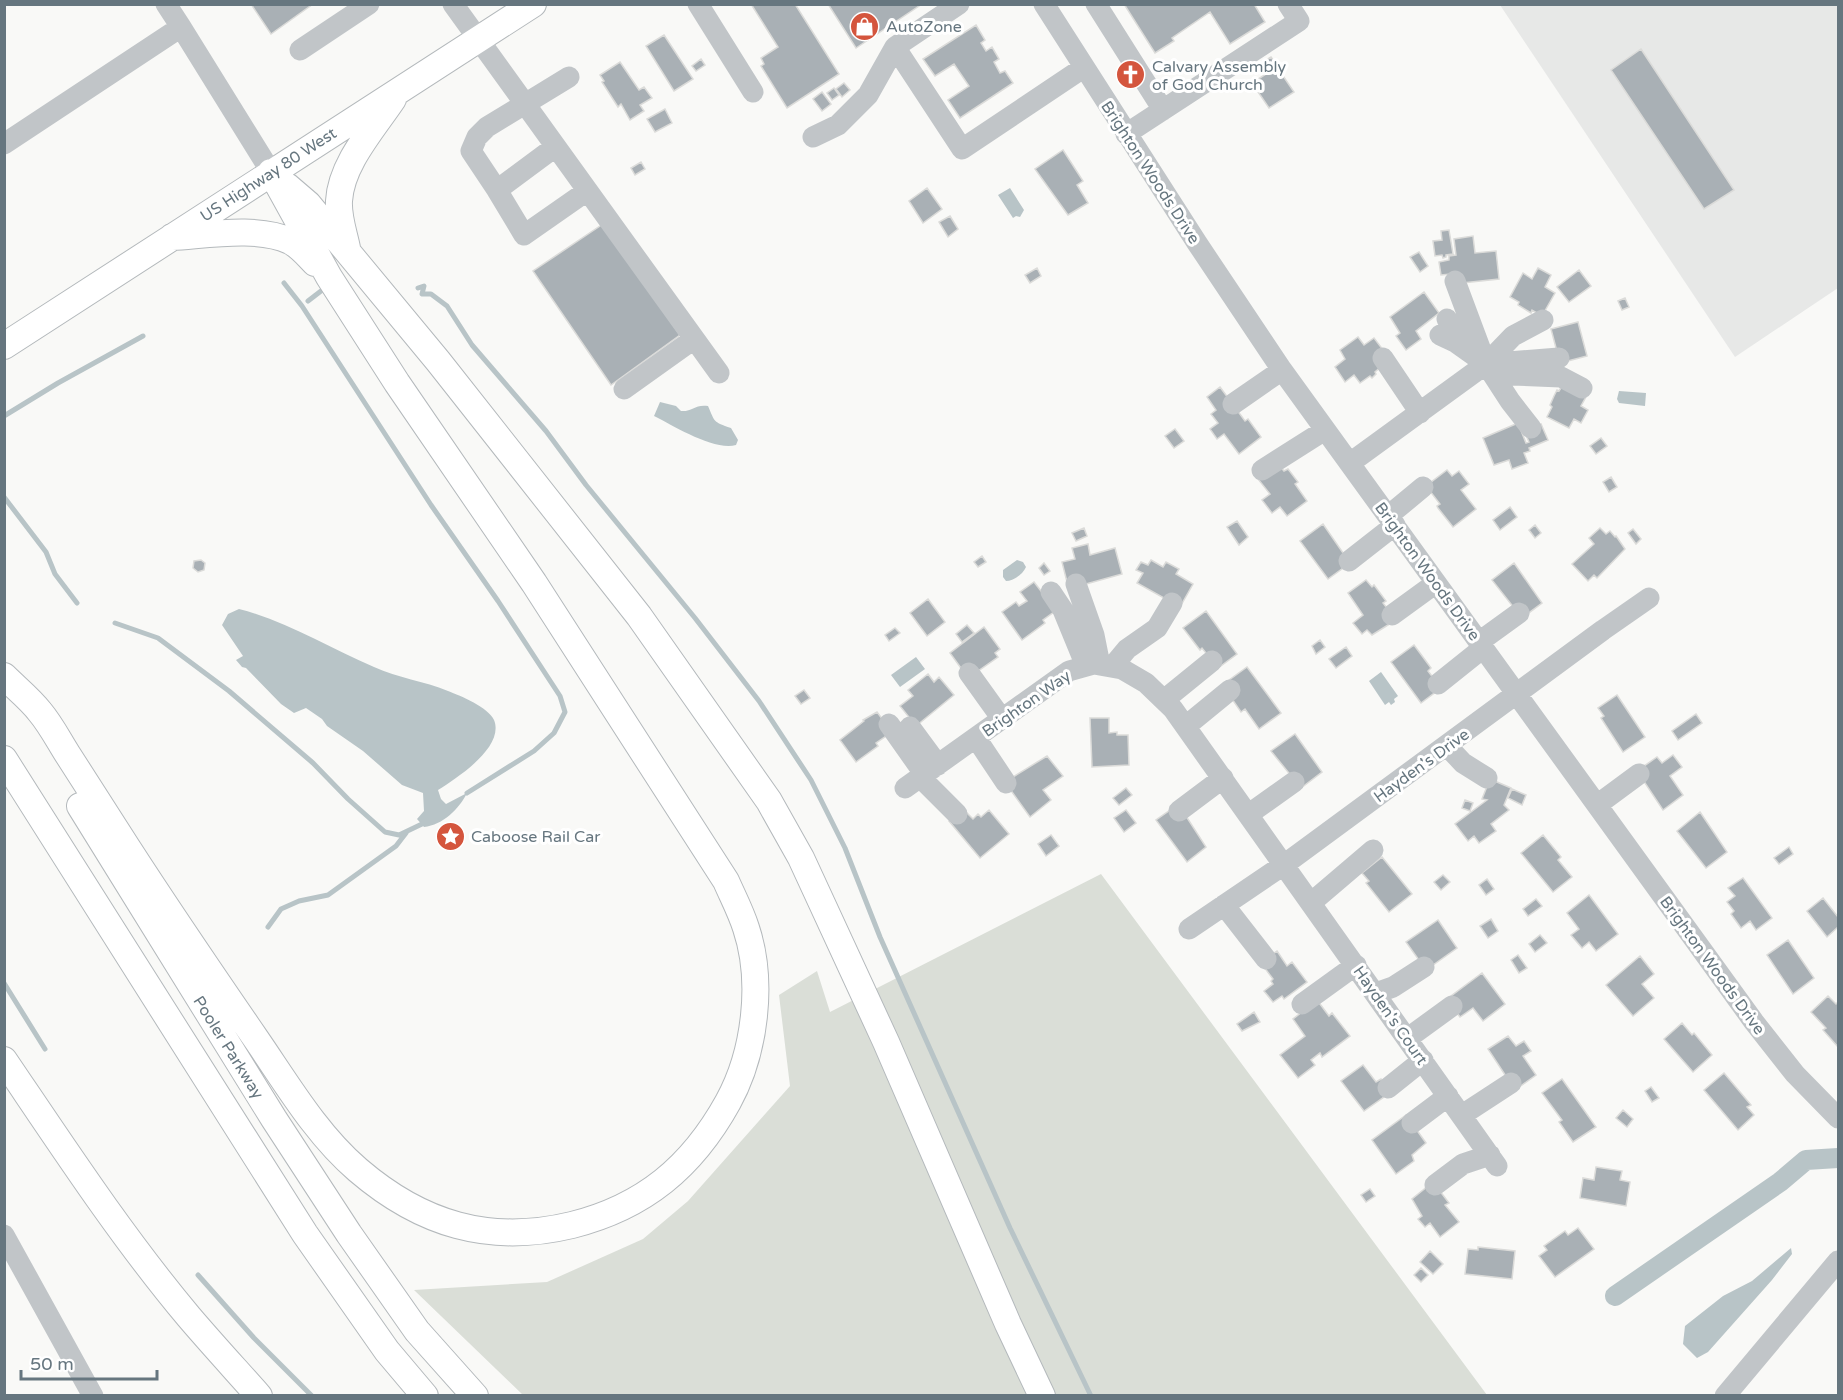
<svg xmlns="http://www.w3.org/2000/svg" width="1843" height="1400" viewBox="0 0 1843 1400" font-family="'Varela Round',sans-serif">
<rect width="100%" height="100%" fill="#f9f9f7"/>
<!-- built -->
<path fill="#e7e8e7" d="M1500,5H1838V288L1735,357Z"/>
<!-- green -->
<path fill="#daded7" d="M1101,874L1487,1395H523L414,1290L547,1282L643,1239L688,1201L790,1086L779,995L817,971L830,1012Z"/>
<!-- water -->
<path fill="#b8c4c7" d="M1010,188L1024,210L1020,217L1016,216L1013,218L998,195Z
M1619,391L1646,393L1645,406L1619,403L1617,399Z
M660,402L676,406L681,411C692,412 695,404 708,406C715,422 713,422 731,428L738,440L736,445C714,451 674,426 654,416Z
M1017,560L1023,562L1026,567C1023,574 1014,581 1006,581L1003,577V570Z
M239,609C287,621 329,648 374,667C398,678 424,681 448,691C461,696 488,707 494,720C505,747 457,778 438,790L441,799L446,804L467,793C459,809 443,825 424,827L417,819L424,811L423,793L402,785L363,751L327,726L322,719L306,708L294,713L281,704L246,668L242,667L236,660L243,656L222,625L228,614Z
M916,657L925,669L900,687L891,675Z
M1381,672L1398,696L1394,699L1395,702L1391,705L1389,702L1385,705L1369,681Z
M1791,1248L1792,1254L1772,1280L1708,1352L1697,1358L1683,1344L1685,1326L1723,1296L1752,1281Z"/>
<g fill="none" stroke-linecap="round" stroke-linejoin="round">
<!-- stream -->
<path stroke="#b8c4c7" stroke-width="5" d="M284,283L302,306L431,505L498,601L560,696L565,712L554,733L534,751L467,793
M418,288L424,286L422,294H431L447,306L472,345L546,431L586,485L695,618L759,701L811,780L845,848L880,937L1010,1228L1091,1396
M308,301L321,291
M4,416L58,383L143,336
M4,497L46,552L55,574L77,603
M115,623L158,638L229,691L313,763L348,799L385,832L399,835L422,824
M268,927L281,909L299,901L328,895L396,846L406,833
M4,983L45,1049
M198,1275L254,1338L312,1396"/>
<!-- canal -->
<path stroke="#b8c4c7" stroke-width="20" d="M1615,1296L1780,1182L1806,1160L1838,1158"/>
</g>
<!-- building -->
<path fill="#a9b0b5" stroke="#dbdbd9" stroke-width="1.5" d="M251,4H313L271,34Z
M751,4H795L839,74L787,108L761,66L764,64L761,58L778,47Z
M828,4H922L856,48Z
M1124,4H1254L1265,22L1230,44L1210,12L1172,38L1174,41L1155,53Z
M976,25L985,40L981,43L986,51L992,47L999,59L994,62L1000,73L1005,71L1013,83L960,118L948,100L969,86L954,64L935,76L923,59Z
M664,35L693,79L674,91L646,46Z
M1641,49L1734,190L1704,209L1611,70Z
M1271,57L1276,64L1262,72L1258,65Z
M701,59L705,65L696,71L692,66Z
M620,62L639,90L644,87L652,98L640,105L644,111L630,120L621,104L618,107L602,82L604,81L600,75Z
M1277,67L1294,92L1269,108L1252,83Z
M844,83L850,90L842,97L836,89Z
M834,88L839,95L832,100L827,93Z
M822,92L831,104L822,111L813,99Z
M665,109L672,123L655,132L647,119Z
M1063,150L1083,181L1077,185L1088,203L1068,215L1035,169Z
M641,162L645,169L635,175L631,168Z
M927,188L942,209L923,223L909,201Z
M950,216L958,229L948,237L939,222Z
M603,224L680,335L611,385L533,271Z
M1449,230L1453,254L1446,255V257L1443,258L1442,255L1435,256L1433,241L1442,240L1441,231Z
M1473,236L1475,253L1496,251L1499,279L1462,283L1451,274L1441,275L1439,262L1449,260V256L1456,255L1454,239Z
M1419,252L1428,266L1420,272L1410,257Z
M1037,268L1041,276L1030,283L1025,275Z
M1538,268L1551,275L1545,287L1555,293L1542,316L1532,310L1531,313L1518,305L1519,302L1510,297L1523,273L1532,279Z
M1579,270L1591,286L1569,302L1557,287Z
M1424,292L1439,313L1416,331L1421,339L1406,350L1396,336L1400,333L1390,317Z
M1625,298L1629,307L1622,310L1618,301Z
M1578,322L1587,356L1560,363L1551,329Z
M1358,337L1364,345L1374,338L1387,355L1383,365L1375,372L1376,374L1372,378L1370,376L1360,383L1354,375L1345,382L1335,367L1345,359L1340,350Z
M1564,383L1587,395L1581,406L1588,410L1581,423L1574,419L1569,428L1547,417L1552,407L1550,405L1554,396L1557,390L1559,391Z
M1220,387L1245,421L1248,419L1261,437L1239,454L1224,434L1217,439L1210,429L1218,423L1211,414L1216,410L1207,397Z
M1518,423L1526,443L1529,442L1524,430L1541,424L1548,440L1529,448L1530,451L1524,453L1528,463L1512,469L1509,460L1494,465L1483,438Z
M1175,429L1184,441L1174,448L1165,436Z
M1601,438L1607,446L1596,454L1590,446Z
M1278,464L1284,471L1288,469L1298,482L1295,484L1307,501L1287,516L1280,507L1272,513L1262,500L1270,494L1258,479Z
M1447,470L1452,476L1459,471L1469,484L1461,490L1476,509L1453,527L1438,508L1437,506L1440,504L1426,486Z
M1611,477L1617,487L1609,492L1603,482Z
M1510,507L1517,517L1500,530L1493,520Z
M1237,521L1248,537L1239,545L1227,527Z
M1323,524L1350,563L1328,579L1300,541Z
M1535,525L1541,533L1535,538L1529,530Z
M1084,528L1087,536L1076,541L1072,533Z
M1600,528L1606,534L1610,531L1615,537L1616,536L1625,549L1597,578L1594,575L1588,581L1572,564L1594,544L1589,538Z
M1633,529L1641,539L1636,544L1628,533Z
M1088,544L1090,555L1115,548L1122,574L1086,584L1068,586L1062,562L1075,559L1072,548Z
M982,556L986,562L978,567L974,562Z
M201,560L205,563L204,570L198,572L193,568L194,561Z
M1151,560L1163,567L1166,562L1179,569L1176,574L1193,584L1180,607L1137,583L1143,573L1136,570L1141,562L1148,565Z
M1044,563L1050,571L1044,575L1039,568Z
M1514,563L1542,603L1522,618L1492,580Z
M1366,580L1372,587L1374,585L1386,601L1383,603L1396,620L1372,635L1367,630L1362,634L1353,623L1363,615L1348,593Z
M1034,582L1041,591L1043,589L1058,609L1043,620L1045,623L1022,640L1002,612L1016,602L1019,606L1027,601L1020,592Z
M928,599L945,622L927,636L910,613Z
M1206,611L1237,654L1218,668L1202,648L1200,650L1183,628Z
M967,625L974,633L962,642L956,634Z
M984,627L1000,649L995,653L998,657L978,671L966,675L950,653Z
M895,628L900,633L889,641L885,635Z
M1320,640L1325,647L1316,654L1312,646Z
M1414,645L1431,668L1428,671L1441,688L1421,703L1391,662Z
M1346,647L1352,656L1336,668L1329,659Z
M1247,667L1281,713L1259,729L1245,709L1241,712L1232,699L1225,683Z
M928,674L934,682L939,677L954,695L916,726L900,706L913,696L908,690Z
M804,690L810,698L801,704L795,696Z
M1617,695L1645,737L1623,752L1601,718L1604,716L1598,708Z
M877,712L892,732L876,743L878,746L856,762L840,740L864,721L863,720Z
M1696,714L1702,723L1678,740L1672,731Z
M1090,718H1109V733L1117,732V735H1128L1129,765L1092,767Z
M1295,734L1322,772L1301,788L1271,751Z
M1673,755L1682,767L1670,776L1683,795L1663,810L1637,771L1657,757L1662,763Z
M1047,756L1063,776L1043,790L1051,800L1030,817L1007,785L1013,777Z
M1490,779L1511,788L1504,805L1509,810L1491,824L1496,831L1479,843L1474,836L1468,841L1455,824L1487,800L1482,799Z
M1126,788L1132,795L1119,805L1113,798Z
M1512,789L1526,795L1522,805L1508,798Z
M1465,800L1473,803L1470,811L1462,808Z
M1176,806L1184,813L1206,847L1187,862L1156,820Z
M963,809L973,819L978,814L981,817L989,810L1009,834L980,858L949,821Z
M1126,810L1136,823L1124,832L1114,818Z
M1700,812L1727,852L1706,868L1677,831Z
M1051,835L1059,846L1046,856L1038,844Z
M1543,835L1561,857L1558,860L1572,877L1553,892L1521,853Z
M1789,847L1793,854L1779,864L1774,858Z
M1382,857L1412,894L1389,912L1366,883L1369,881L1362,873Z
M1443,875L1450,882L1441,890L1434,882Z
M1743,878L1772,918L1756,930L1750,921L1741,928L1731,914L1734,911L1727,902L1735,896L1728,888Z
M1487,879L1494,889L1486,895L1479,885Z
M1589,895L1618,934L1596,951L1589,942L1582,948L1571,935L1579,929L1567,913Z
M1823,898L1838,917V927L1827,937L1807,911Z
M1536,899L1542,906L1528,916L1523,909Z
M1491,919L1498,931L1488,938L1480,926Z
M1438,920L1457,948L1426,970L1406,942Z
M1540,935L1547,943L1535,952L1529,944Z
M1788,940L1814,978L1793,994L1767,955Z
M1277,951L1287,966L1292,962L1307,982L1284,999L1282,996L1273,1002L1264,991L1273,984L1271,981L1273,979L1261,963Z
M1518,955L1527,968L1519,973L1511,960Z
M1640,956L1654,974L1642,984L1654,998L1633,1016L1606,985Z
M1482,973L1505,1004L1483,1021L1473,1008L1460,1017L1447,999Z
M1828,996L1836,1004L1838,1002V1047L1823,1030L1826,1028L1811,1012Z
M1317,1000L1329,1016L1332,1013L1350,1036L1322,1057L1320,1053L1311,1060L1315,1065L1298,1078L1280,1055L1305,1036L1293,1019Z
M1254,1012L1260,1022L1242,1031L1237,1024Z
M1682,1023L1692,1035L1694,1033L1712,1055L1693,1072L1664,1039Z
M1508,1036L1516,1046L1524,1041L1531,1051L1523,1056L1536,1075L1515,1090L1488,1049Z
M1363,1065L1376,1082L1381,1079L1391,1092L1364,1111L1341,1081Z
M1724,1073L1751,1105L1747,1107L1754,1115L1738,1130L1704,1090Z
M1562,1079L1596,1127L1573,1142L1559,1122L1562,1120L1542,1093Z
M1651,1087L1659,1098L1652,1102L1645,1091Z
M1623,1110L1633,1119L1627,1127L1616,1118Z
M1406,1115L1426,1143L1412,1155L1414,1161L1396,1174L1372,1140Z
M1596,1167L1622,1171L1620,1180L1630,1182L1626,1206L1580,1198L1583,1178L1594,1180Z
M1433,1182L1449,1203L1445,1205L1459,1222L1440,1237L1430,1223L1425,1227L1418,1219L1422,1216L1412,1199Z
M1370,1189L1375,1196L1366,1202L1361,1195Z
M1578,1228L1594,1249L1555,1277L1539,1256L1547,1250L1544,1246L1565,1231L1568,1235Z
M1478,1247L1515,1251L1512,1279L1465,1274L1468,1249L1478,1250Z
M1430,1251L1443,1264L1433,1274L1420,1262Z
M1421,1268L1428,1275L1421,1282L1414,1275Z"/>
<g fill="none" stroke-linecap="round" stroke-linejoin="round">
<defs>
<path id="major" d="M287,186L308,204L438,361L639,616L769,801L801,858L886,1042L1008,1324L1042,1396
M172,237C207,235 258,226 290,241C300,246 307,255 315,263
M347,248C344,233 338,217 339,201C341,164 373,129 393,99
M4,346L533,4
M4,676C16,688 30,699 40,712C51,725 59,741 68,755C88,786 108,817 127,847C169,912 212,975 256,1039C287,1084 316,1134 358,1170C421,1224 489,1245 572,1225C644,1207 692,1167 728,1102C755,1053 764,982 746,928C741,912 733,897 726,881L534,583L397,383L329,277L271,172
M4,759L305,1234L387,1351L425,1396
M80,806L274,1119L349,1234L417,1331L475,1396
M4,1060C63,1147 121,1236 189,1317C212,1344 236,1370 259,1396"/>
</defs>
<!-- major casing -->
<use href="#major" stroke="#b4b9bc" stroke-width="28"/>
<!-- minor -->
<path stroke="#c1c5c8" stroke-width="21" d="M453,4L719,373
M698,4L753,92
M959,4L895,47L962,149L1083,68
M1044,4L1197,243L1282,370L1754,1022L1795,1074L1838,1118
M1096,4L1163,110
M181,27L271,172
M300,50L369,4
M1126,134L1299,21L1288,4
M813,137L838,125L868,95L895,47
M4,144L181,27L166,4
M555,147L497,190L524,235L587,191
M497,190L471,151L477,137L487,127L569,77
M1455,281L1486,364L1510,401L1531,428
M1447,319L1461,346
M1440,335L1455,342L1486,364L1512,375L1561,377L1582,388
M1383,358L1420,413
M1496,363L1559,358
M624,389L694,339
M1233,404L1282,370
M1350,463L1486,364L1513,336L1543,320
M1262,470L1325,430
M1388,516L1423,487
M1349,561L1395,525
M1076,584L1094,635L1100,665
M1051,592L1063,610L1086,666
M1392,615L1436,583
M1479,642L1519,613
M1112,667L1127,649L1157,628L1172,603
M969,673L1002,719
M1438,684L1483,648
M1164,700L1212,661
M889,724L925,775
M1186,726L1230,690
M910,727L938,765
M976,738L1006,783
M1447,746L1463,763L1487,778
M921,778L957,814
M905,788L1069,671L1094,664L1122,669L1146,683L1173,709L1497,1166
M1597,805L1639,774
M1179,811L1223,778
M1249,814L1294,782
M1312,902L1373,850
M1224,905L1266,959
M1189,929L1285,864L1603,630L1649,598
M1376,993L1393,987L1424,967
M1302,1004L1356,965
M1408,1038L1452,1006
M1388,1088L1423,1060
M1462,1115L1511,1083
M1412,1123L1448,1096
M1435,1185L1463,1164L1490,1155
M4,1235L93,1396
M1725,1396L1838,1261"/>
<!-- major -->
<use href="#major" stroke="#fff" stroke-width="26"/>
</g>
<!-- icons -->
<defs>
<symbol id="shop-disc" viewBox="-11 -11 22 22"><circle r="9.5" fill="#d4553d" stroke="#fff"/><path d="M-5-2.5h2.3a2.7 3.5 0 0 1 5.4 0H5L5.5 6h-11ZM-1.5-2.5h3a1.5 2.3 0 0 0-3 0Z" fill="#fff"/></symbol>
<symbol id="church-disc" viewBox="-11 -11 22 22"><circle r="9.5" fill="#d4553d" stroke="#fff"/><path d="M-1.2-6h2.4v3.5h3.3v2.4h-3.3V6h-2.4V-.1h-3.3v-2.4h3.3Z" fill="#fff"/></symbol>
<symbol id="sight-disc" viewBox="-11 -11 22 22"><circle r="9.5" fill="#d4553d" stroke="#fff"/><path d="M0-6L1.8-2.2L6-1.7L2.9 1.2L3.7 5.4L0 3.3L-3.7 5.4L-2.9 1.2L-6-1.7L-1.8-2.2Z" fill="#fff"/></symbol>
</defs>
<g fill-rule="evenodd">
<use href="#shop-disc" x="848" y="10" width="33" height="33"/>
<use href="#church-disc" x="1114" y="58" width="33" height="33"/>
<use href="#sight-disc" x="434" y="820" width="33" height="33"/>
</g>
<g text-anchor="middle" stroke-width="6" stroke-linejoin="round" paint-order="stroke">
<!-- poi labels -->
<g font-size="16" fill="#66767f" stroke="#fff" text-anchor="start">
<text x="886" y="32">AutoZone</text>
<text x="1152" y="72">Calvary Assembly<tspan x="1152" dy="18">of God Church</tspan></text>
<text x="471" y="842">Caboose Rail Car</text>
</g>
<!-- street labels -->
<g font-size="16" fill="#66767f" stroke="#fff">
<text transform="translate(1151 172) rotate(57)" y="6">Brighton Woods Drive</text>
<text transform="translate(268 174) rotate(-33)" y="6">US Highway 80 West</text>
<text transform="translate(1428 571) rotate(54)" y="6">Brighton Woods Drive</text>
<text transform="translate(1026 703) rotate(-35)" y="6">Brighton Way</text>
<text transform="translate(1421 765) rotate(-36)" y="6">Hayden's Drive</text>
<text transform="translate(1713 965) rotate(54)" y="6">Brighton Woods Drive</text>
<text transform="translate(1391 1015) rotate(55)" y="6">Hayden's Court</text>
<text transform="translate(229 1047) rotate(58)" y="6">Pooler Parkway</text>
</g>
</g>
<!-- border -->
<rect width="1843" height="1400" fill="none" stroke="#66767f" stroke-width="12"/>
<!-- scale -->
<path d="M21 1370v9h136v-9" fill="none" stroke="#66767f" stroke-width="3"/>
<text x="30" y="1370" font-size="18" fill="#66767f" stroke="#ffffff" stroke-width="4.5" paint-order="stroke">50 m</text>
</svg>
